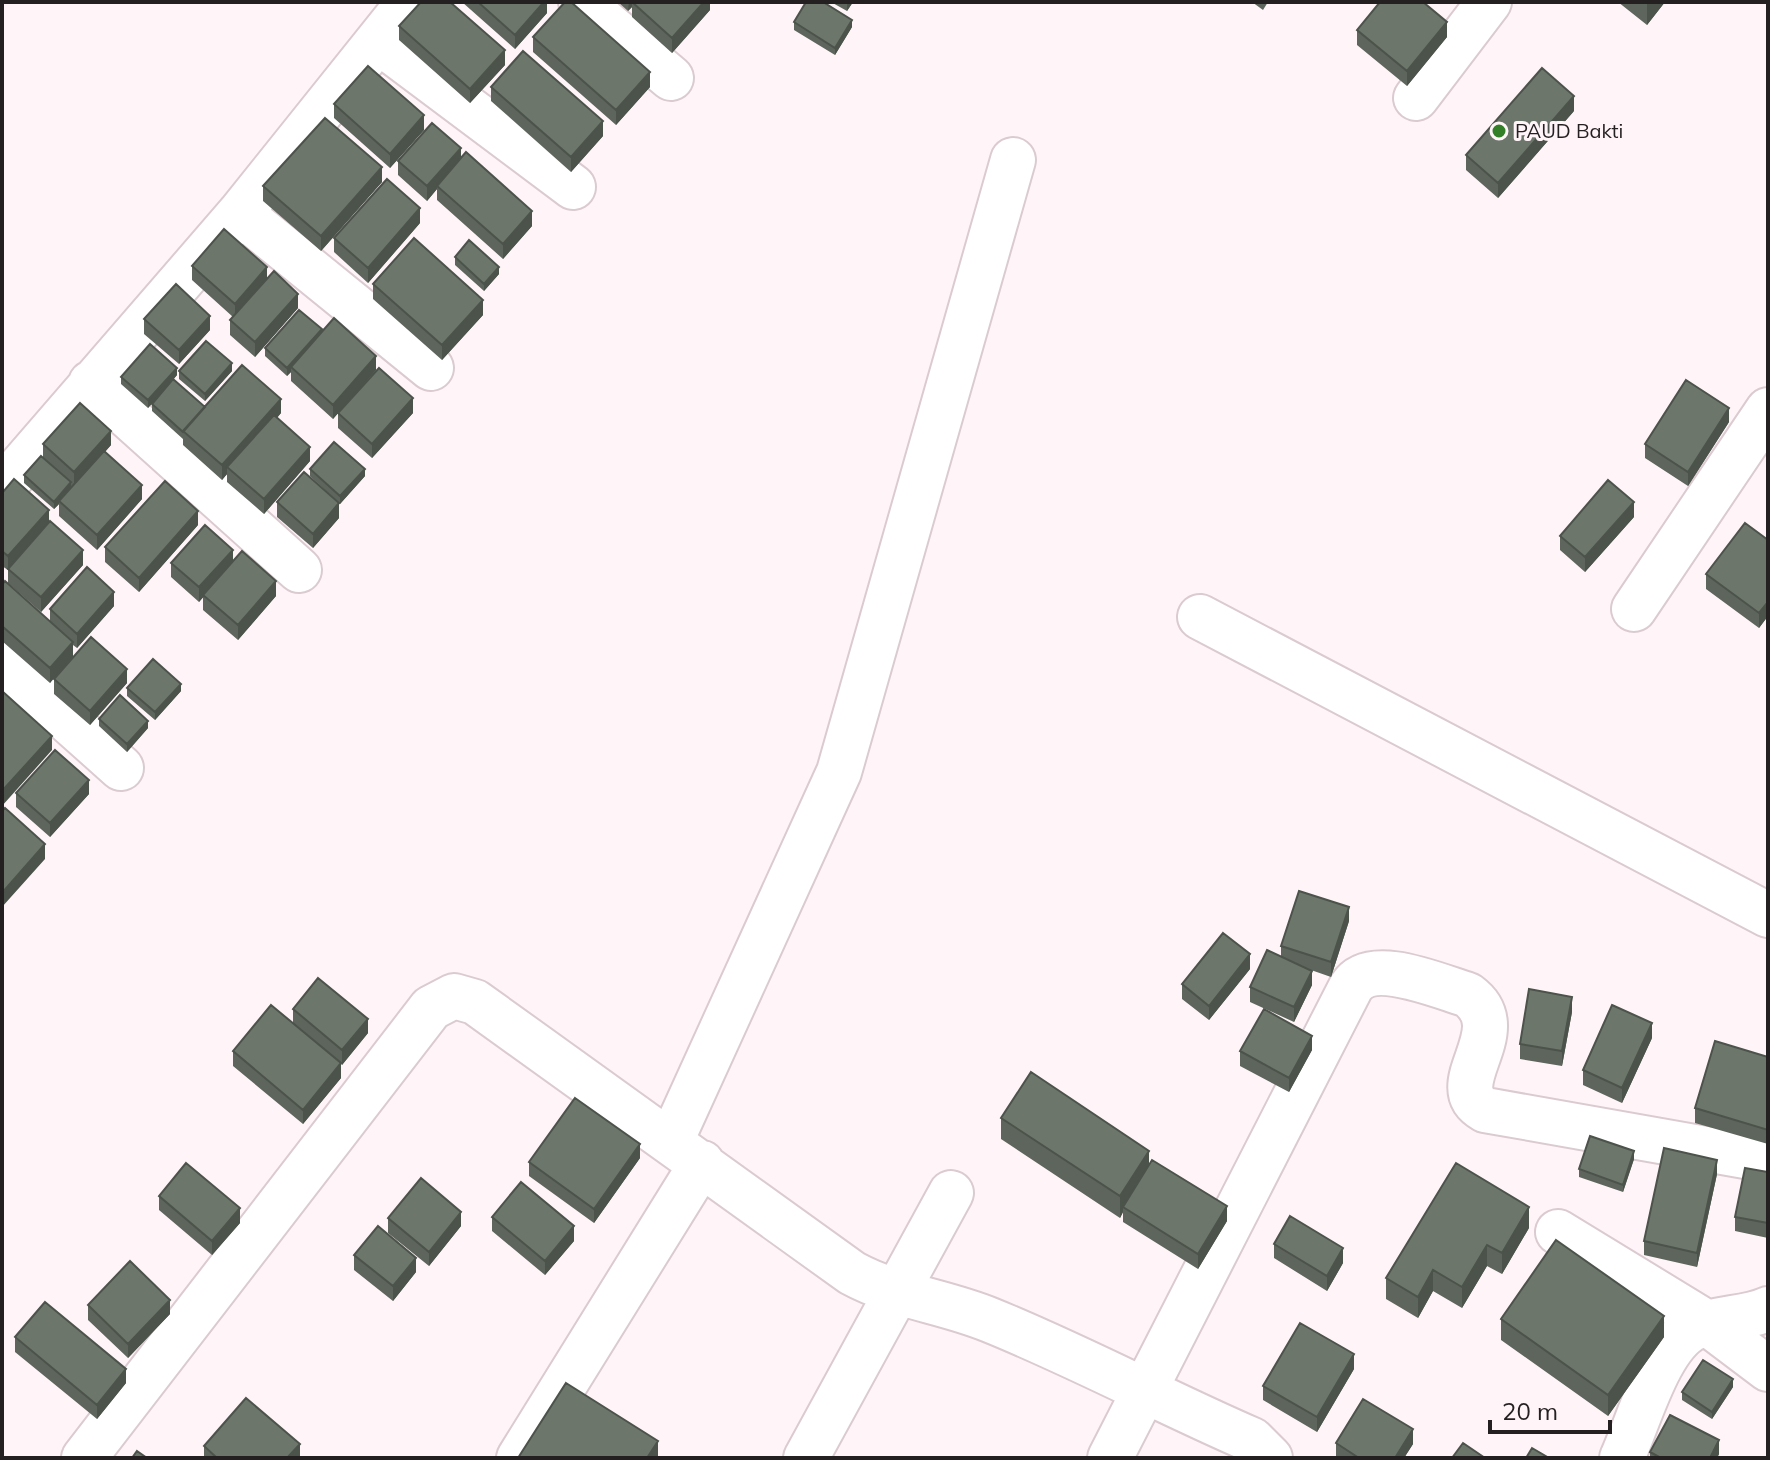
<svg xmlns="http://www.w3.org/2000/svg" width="1770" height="1460" viewBox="0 0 1770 1460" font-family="Mulish,sans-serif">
<rect width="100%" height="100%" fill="#fff5f9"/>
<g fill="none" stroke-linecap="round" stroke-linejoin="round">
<defs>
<path id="street" d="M581,2L671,78
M378,41L573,187
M1416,98L1489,2
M240,213L431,368
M91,383L299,570
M2,488L240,213L409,2
M1634,609L1768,410
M1200,617L1768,915
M2,662L121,768
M671,1141L839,772L1013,160
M1558,1232L1707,1323L1768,1369
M84,1458L431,1008L454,996L475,1002L852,1273C896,1297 944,1301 990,1320C1079,1356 1164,1402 1252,1440L1270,1458
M519,1458L702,1163
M806,1458L951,1193
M1110,1458L1351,987C1371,956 1438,986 1468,995C1517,1031 1440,1085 1485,1110L1768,1160
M1622,1458C1639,1421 1659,1343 1696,1327C1719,1317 1746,1319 1768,1309"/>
</defs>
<!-- street casing -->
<use href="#street" stroke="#dbcbd1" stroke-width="48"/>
<!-- street -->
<use href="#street" stroke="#fff" stroke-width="44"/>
</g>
<!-- wall -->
<path fill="#5e655c" d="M462,2H547V13L515,49Z
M618,2H710V10L672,53L632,17V7L628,11Z
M831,2H853L847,11Z
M1252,2H1268L1263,10Z
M1618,2H1665L1647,25Z
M794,22L852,27L835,55L794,30Z
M399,26L505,65L470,103L399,40Z
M1357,30L1447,37L1407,86L1357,45Z
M533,37L650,87L616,125L533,52Z
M491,87L603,136L571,172L491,101Z
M334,104L424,130L390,168L334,118Z
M1574,111L1498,198L1466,170V155Z
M461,158L532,226L503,259L437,200V189L427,201L398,175V161Z
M382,182L321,251L263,201V186Z
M420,223L368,283L334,252V238Z
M455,257L499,274L484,291L455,265Z
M192,266L267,278L298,308L255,357L230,335V320L233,317L192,280Z
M373,284L483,315L442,360L373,299Z
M144,319L210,330L179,364L144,334Z
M322,332L376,370L341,410L413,413L372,458L338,428V413L333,419L291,381V372L287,376L265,356V348Z
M179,371H232L205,401L179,379Z
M177,375L173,380L205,407L281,413L277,418L310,461L264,514L227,482V474L222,480L183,445V439L152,411V404L165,389L148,408L121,384V377Z
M1729,422L1688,486L1645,458V444Z
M43,444L111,445L105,452L142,499L97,550L59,516V504L54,509L24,483V475L43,458Z
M310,469L365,476L340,504L310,476Z
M2,493L49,523L83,565L41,612L8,583V570L2,566Z
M277,502L339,518L313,548L277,517Z
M1634,517L1585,572L1560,550V536Z
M198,525L139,592L105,562V547Z
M1768,540V616L1759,628L1706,589V574Z
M233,562L276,596L238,640L203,610V597L199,602L171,577V563Z
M2,585L50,621V609L114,606L77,648L73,645L50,683L2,641Z
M54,679L127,683L90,725L54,694Z
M127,688L181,691L155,720L127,696Z
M99,719L148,728L127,752L99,726Z
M16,793L89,794L50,837L16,807Z
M1349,921L1331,977L1311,970L1312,985L1294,1022L1250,1002V987L1281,956V946Z
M1250,969L1209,1020L1182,999V984Z
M293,1009L368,1033L342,1065L341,1064V1078L303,1124L233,1066V1051L293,1023Z
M1572,1012L1562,1066L1520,1059V1044Z
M1652,1038L1622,1103L1583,1085V1070Z
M1312,1050L1289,1092L1240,1066V1051Z
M1768,1057V1144L1695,1123V1108Z
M1001,1118L1149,1165L1227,1221L1198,1269L1123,1222V1212L1120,1218L1001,1139Z
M640,1158L594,1223L529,1176V1162Z
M1634,1159L1623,1192L1579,1177V1169Z
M1768,1172V1238L1735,1231V1217Z
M1717,1174L1697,1267L1644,1255V1241Z
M159,1196L240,1223L212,1255L159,1210Z
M492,1217L574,1241L545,1275L492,1231Z
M388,1218L461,1226L429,1266L388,1233Z
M1529,1228L1502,1274L1487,1266L1462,1308L1433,1291L1418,1318L1386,1299V1278Z
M1274,1244L1343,1263L1327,1291L1274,1258Z
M354,1255L416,1272L393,1301L354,1270Z
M88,1305L170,1314L128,1358L88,1320Z
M1501,1319L1664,1337L1608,1416L1501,1340Z
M15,1337L126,1383L97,1419L15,1352Z
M1354,1369L1317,1432L1263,1400V1386Z
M1733,1387L1712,1419L1682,1400V1392Z
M1768,1433V1453L1766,1451V1437Z
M1336,1443L1413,1444L1404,1458H1336Z
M204,1446L300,1458H204Z
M1650,1452L1719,1454L1717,1458H1650Z"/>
<!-- shaded-wall -->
<path fill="#4c534b" d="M544,2H547V13L515,49V35Z
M629,2H636H632V7L628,11Z
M704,2H710V10L672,53V38Z
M847,2H853L847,11Z
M1649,2H1665L1647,25V4Z
M852,20V27L835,55V48Z
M1447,22V37L1407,86V71Z
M505,50V65L470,103V89Z
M650,72V87L616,125V110Z
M1574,96V111L1498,198V183Z
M424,115V130L390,168V154Z
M603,121V136L571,172V157Z
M461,148V163L437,186V189L427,201V186Z
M382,167V182L321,251V236Z
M420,208V223L368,283V268Z
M532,211V226L503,259V244Z
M267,267V282L235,319V304Z
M499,267V274L484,291V284Z
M298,294V308L255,357V342Z
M483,300V315L442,360V345Z
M210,316V330L179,364V350Z
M322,329V336L291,367V372L287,376V368Z
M376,356V370L333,419V405Z
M232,363V371L205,401V394Z
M177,368V375L148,408V400Z
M413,398V413L372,458V444Z
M281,399V413L230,470L227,467V474L222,480V465Z
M1729,408V422L1688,486V472Z
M111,431V445L74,486V472Z
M310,447V461L264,514V499Z
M365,469V476L340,504V496Z
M71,482V490L59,501V504L54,509V502Z
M142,485V499L97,550V535Z
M1634,502V517L1585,572V557Z
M339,503V518L313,548V534Z
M49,510V525L8,571V556Z
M198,511V525L139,592V578Z
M83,550V565L41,612V597Z
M233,550V564L199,602V587Z
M276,581V596L238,640V625Z
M114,592V606L77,648V634Z
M1768,602V616L1759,628V613Z
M73,642V657L50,683V668Z
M127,669V683L90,725V711Z
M181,684V691L155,720V712Z
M148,721V728L127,752V744Z
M52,736V750L2,806V791Z
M89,780V794L50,837V823Z
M45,844V859L2,907V893Z
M1349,907V921L1331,977V962Z
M1250,954V969L1209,1020V1006Z
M1312,971V985L1294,1022V1007Z
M1572,997V1012L1562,1066V1051Z
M368,1019V1033L342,1065V1050Z
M1652,1023V1038L1622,1103V1088Z
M1312,1036V1050L1289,1092V1078Z
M341,1063V1078L303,1124V1110Z
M640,1144V1158L594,1223V1209Z
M1149,1151V1172L1123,1207V1212L1120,1218V1196Z
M1634,1151V1159L1623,1192V1185Z
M1717,1160V1174L1697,1267V1253Z
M1227,1206V1221L1198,1269V1254Z
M1529,1207V1228L1502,1274V1253Z
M240,1208V1223L212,1255V1241Z
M461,1212V1226L429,1266V1252Z
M574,1226V1241L545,1275V1261Z
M1487,1245V1266L1462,1308V1287Z
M1343,1248V1263L1327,1291V1276Z
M416,1258V1272L393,1301V1286Z
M1433,1270V1291L1418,1318V1297Z
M170,1300V1314L128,1358V1344Z
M1664,1316V1337L1608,1416V1395Z
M1354,1354V1369L1317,1432V1417Z
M126,1369V1383L97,1419V1405Z
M1733,1379V1387L1712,1419V1412Z
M1413,1429V1444L1404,1458H1395Z
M1719,1440V1454L1717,1458H1710Z
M658,1441V1458H647Z
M300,1444V1458H287Z"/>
<!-- building -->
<path fill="#6d766b" stroke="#4c534b" stroke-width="2" d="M421,2H450L505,50L470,89L399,26Z
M478,2H544L515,35Z
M565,2H571L650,72L616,110L533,37Z
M632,2H704L672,38Z
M806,2H823L852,20L835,48L794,22Z
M1380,2H1423L1447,22L1407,71L1357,30Z
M523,51L603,121L571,157L491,87Z
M368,66L424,115L390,154L334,104Z
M1542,68L1574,96L1498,183L1466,155Z
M325,118L382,167L321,236L263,186Z
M432,123L461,148L427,186L398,161Z
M466,152L532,211L503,244L437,186Z
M387,179L420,208L368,268L334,238Z
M224,229L267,267L235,304L192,266Z
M414,238L483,300L442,345L373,284Z
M469,240L499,267L484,284L455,257Z
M274,271L298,294L255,342L230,320Z
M176,284L210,316L179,350L144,319Z
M299,310L322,329L287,368L265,348Z
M334,318L376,356L333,405L291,367Z
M206,341L232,363L205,394L179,371Z
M150,344L177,368L148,400L121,377Z
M242,365L281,399L222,465L183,431Z
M379,368L413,398L372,444L338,413Z
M173,379L205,407L183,432L152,404Z
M1686,380L1729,408L1688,472L1645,444Z
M80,403L111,431L74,472L43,444Z
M274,415L310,447L264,499L227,467Z
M334,442L365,469L340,496L310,469Z
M104,451L142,485L97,535L59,501Z
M41,456L71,482L54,502L24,475Z
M304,472L339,503L313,534L277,502Z
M14,479L49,510L8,556L2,551V493Z
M1608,480L1634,502L1585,557L1560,536Z
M165,481L198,511L139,578L105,547Z
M50,521L83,550L41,597L8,569Z
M1745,523L1768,540V602L1759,613L1706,574Z
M205,525L233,550L199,587L171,563Z
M242,551L276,581L238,625L203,595Z
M87,567L114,592L77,634L50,609Z
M5,581L73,642L50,668L2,626V585Z
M91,637L127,669L90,711L54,679Z
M153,659L181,684L155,712L127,688Z
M2,691L52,736L2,791Z
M120,695L148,721L127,744L99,719Z
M55,750L89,780L50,823L16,793Z
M5,808L45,844L2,893V811Z
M1299,891L1349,907L1331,962L1281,946Z
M1223,933L1250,954L1209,1006L1182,984Z
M1267,950L1312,971L1294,1007L1250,987Z
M318,978L368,1019L342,1050L293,1009Z
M1529,989L1572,997L1562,1051L1520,1044Z
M271,1005L341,1063L303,1110L233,1051Z
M1612,1005L1652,1023L1622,1088L1583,1070Z
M1264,1009L1312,1036L1289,1078L1240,1051Z
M1715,1041L1768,1057V1130L1695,1108Z
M1031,1072L1149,1151L1120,1196L1001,1118Z
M575,1098L640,1144L594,1209L529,1162Z
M1590,1136L1634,1151L1623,1185L1579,1169Z
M1664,1148L1717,1160L1697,1253L1644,1241Z
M1152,1160L1227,1206L1198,1254L1123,1207Z
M186,1163L240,1208L212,1241L159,1196Z
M1456,1163L1529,1207L1502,1253L1487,1245L1462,1287L1433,1270L1418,1297L1386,1278Z
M1745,1168L1768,1172V1223L1735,1217Z
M421,1178L461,1212L429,1252L388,1218Z
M521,1182L574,1226L545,1261L492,1217Z
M1290,1216L1343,1248L1327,1276L1274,1244Z
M378,1226L416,1258L393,1286L354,1255Z
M1556,1240L1664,1316L1608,1395L1501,1319Z
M130,1261L170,1300L128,1344L88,1305Z
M45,1302L126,1369L97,1405L15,1337Z
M1300,1323L1354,1354L1317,1417L1263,1386Z
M1703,1360L1733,1379L1712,1412L1682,1392Z
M566,1383L658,1441L647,1458H518Z
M246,1398L300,1444L287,1458H217L204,1446Z
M1363,1399L1413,1429L1395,1458H1359L1336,1443Z
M1670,1415L1719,1440L1710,1458H1661L1650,1452Z
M1463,1443L1485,1458H1452Z
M1532,1448L1549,1458H1526Z
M137,1451L147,1458H132Z"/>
<!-- markers -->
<circle fill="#337f27" stroke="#fff5f9" stroke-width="3" cx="1499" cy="131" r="8"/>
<g text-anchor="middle" stroke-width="6" stroke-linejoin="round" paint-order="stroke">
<!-- poi labels -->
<g font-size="20" fill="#241f21" stroke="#fff5f9" text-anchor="start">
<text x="1515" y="138">PAUD Bakti</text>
</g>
</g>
<!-- border -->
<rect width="1770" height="1460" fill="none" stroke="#241f21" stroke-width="8"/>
<!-- scale -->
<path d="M1490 1420v12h120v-12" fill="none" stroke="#241f21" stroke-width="4"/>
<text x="1502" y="1420" font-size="24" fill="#241f21" stroke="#fff5f9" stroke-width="6" paint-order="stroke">20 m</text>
</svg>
